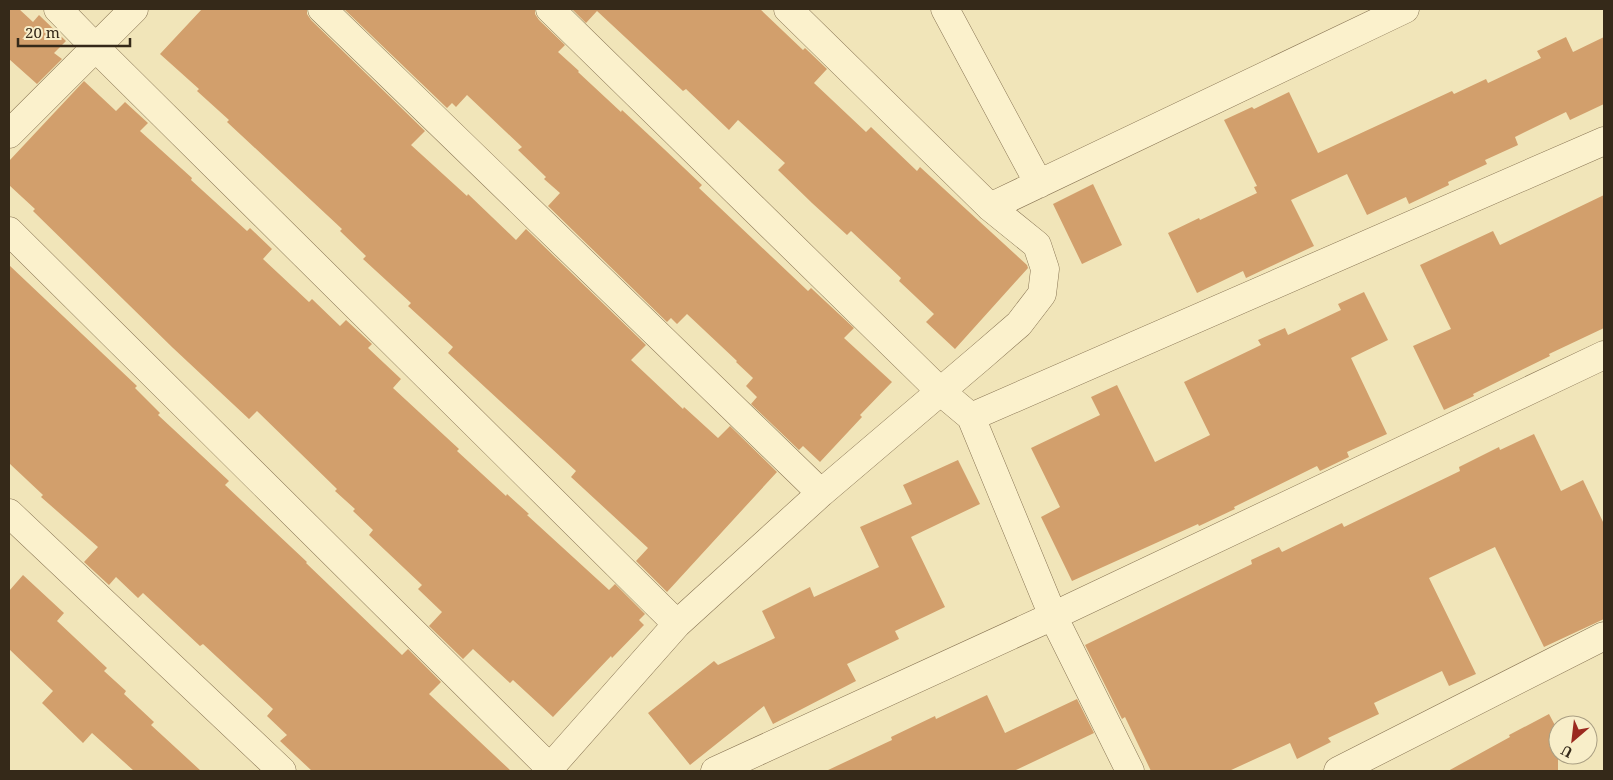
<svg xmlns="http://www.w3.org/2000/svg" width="1613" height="780" viewBox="0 0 1613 780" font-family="'Noto Serif',serif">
<rect width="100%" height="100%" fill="#f1e5b9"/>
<!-- building -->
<path fill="#d29f6c" d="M9,9H19L33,22L39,15L66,41L54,53L62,59L37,84L9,59Z
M202,9H307V14L311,20L425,131L411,145L467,196L468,194L516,240L526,229L646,345L631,360L683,409L684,407L718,438L730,426L777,472L667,592L636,561L648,548L571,477L576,471L448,353L453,347L408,306L411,303L363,259L366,256L340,231L342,229L227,122L229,120L197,91L199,89L160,54Z
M344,9H535V14L539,20L565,45L558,52L579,71L578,72L621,112L622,110L664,149L702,185L699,188L808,291L811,288L854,328L844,338L892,382L860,415L862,417L820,462L803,446L799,450L751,404L757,397L746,386L753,378L736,362L737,361L687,314L677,324L671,318L667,322L548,206L560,193L544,179L546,177L518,150L522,147L467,95L456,107L452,103L447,108Z
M572,9H760L803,50L805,48L827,69L814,83L866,132L871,127L917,171L920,167L1027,265L1028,268L955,349L926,322L934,314L899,281L901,278L851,231L847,235L812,203L778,170L785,163L738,120L729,130L686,89L683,91L597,11L586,23Z
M1566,37L1573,52L1604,37V104L1570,120L1566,112L1515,137L1518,145L1485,160L1487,164L1448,182L1449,185L1409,204L1406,197L1367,215L1347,174L1291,200L1314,246L1246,278L1243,271L1197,293L1168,233L1199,218L1200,220L1257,193L1254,187L1257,186L1224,120L1252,107L1254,109L1289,92L1318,153L1452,91L1454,94L1486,79L1488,83L1541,58L1537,51Z
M84,81L116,111L125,102L148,123L140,131L192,178L191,180L247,231L250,228L272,249L263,259L309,302L312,299L340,326L346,320L372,344L368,348L401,379L393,388L459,449L457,451L506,496L507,494L529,514L527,515L609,590L615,584L645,614L639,620L644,625L612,658L611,656L553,717L513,680L510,683L473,649L463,659L429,626L442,612L418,589L422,585L369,535L373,530L353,511L355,509L335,491L337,489L257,411L249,419L173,348L33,211L35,209L9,185V161Z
M1093,184L1122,245L1082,264L1053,204Z
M1604,195V328L1549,354L1550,356L1473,394L1474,396L1444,410L1413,346L1451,329L1420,265L1493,231L1500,245Z
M9,265L137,386L135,388L160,413L158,415L229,481L225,485L307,562L306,563L402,655L408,649L441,682L429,694L511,771H312L280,741L287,735L267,716L273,709L203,644L200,646L143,593L138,598L116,577L109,585L84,562L98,547L41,497L43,495L9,463Z
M1364,292L1388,340L1351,358L1387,434L1347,452L1349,457L1320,471L1317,466L1234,507L1235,509L1199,526L1198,524L1072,581L1041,517L1060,507L1031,448L1100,415L1091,397L1117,385L1155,462L1210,435L1184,382L1261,345L1258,340L1285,328L1288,335L1341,310L1338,304Z
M1534,434L1561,491L1583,480L1604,524V619L1544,647L1495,547L1429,578L1476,674L1449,686L1442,671L1374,703L1379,714L1328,738L1331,742L1297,759L1290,743L1229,771H1151L1125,717L1122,719L1085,645L1252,564L1251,560L1279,547L1282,552L1342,523L1344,527L1460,471L1459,467L1499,447L1500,450Z
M958,460L980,504L911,537L945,607L895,631L899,639L847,664L856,681L773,724L764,706L690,765L648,713L714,661L718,665L775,638L762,611L810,587L814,597L879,567L860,527L912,504L903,485Z
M23,575L64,613L57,621L107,668L104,671L126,691L124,694L154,722L151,725L201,771H134L92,733L83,743L42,703L53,691L9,649V591Z
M987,695L1005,733L1077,699L1094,733L1014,771H826L892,740L891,737L935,716L936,719Z
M1549,714L1558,731V771H1448L1510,737L1509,735Z"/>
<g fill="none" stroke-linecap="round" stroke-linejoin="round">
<defs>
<path id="street" d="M58,9L96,48L677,624
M322,9L821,493
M550,9L940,391L971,417L1053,616L1130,771
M945,9L1039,184
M9,134L134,9
M990,207L1405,9
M9,231L549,767
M971,417L1604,141
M9,513L282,771
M547,771L677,624L821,493L982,356L1019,324L1042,294L1045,269L1037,245L990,207L788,9
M715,771L1053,616L1604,355
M1338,771L1604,636"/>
</defs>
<!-- street casing -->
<use href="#street" stroke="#887453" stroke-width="29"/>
<!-- street -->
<use href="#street" stroke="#fbf1cc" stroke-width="28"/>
</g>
<!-- border -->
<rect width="1613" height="780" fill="none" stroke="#352919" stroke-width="20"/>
<!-- north arrow -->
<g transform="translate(1573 740) rotate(208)"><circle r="24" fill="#f8eec9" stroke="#aa9f83"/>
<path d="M0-4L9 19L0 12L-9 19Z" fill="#9b291f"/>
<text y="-8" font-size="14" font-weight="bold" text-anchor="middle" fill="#352919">U</text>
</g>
<!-- scale -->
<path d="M18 38v8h112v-8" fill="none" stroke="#352919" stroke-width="2.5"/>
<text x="25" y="38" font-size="15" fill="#352919" stroke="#f8eec9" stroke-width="4" paint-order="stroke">20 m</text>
</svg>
